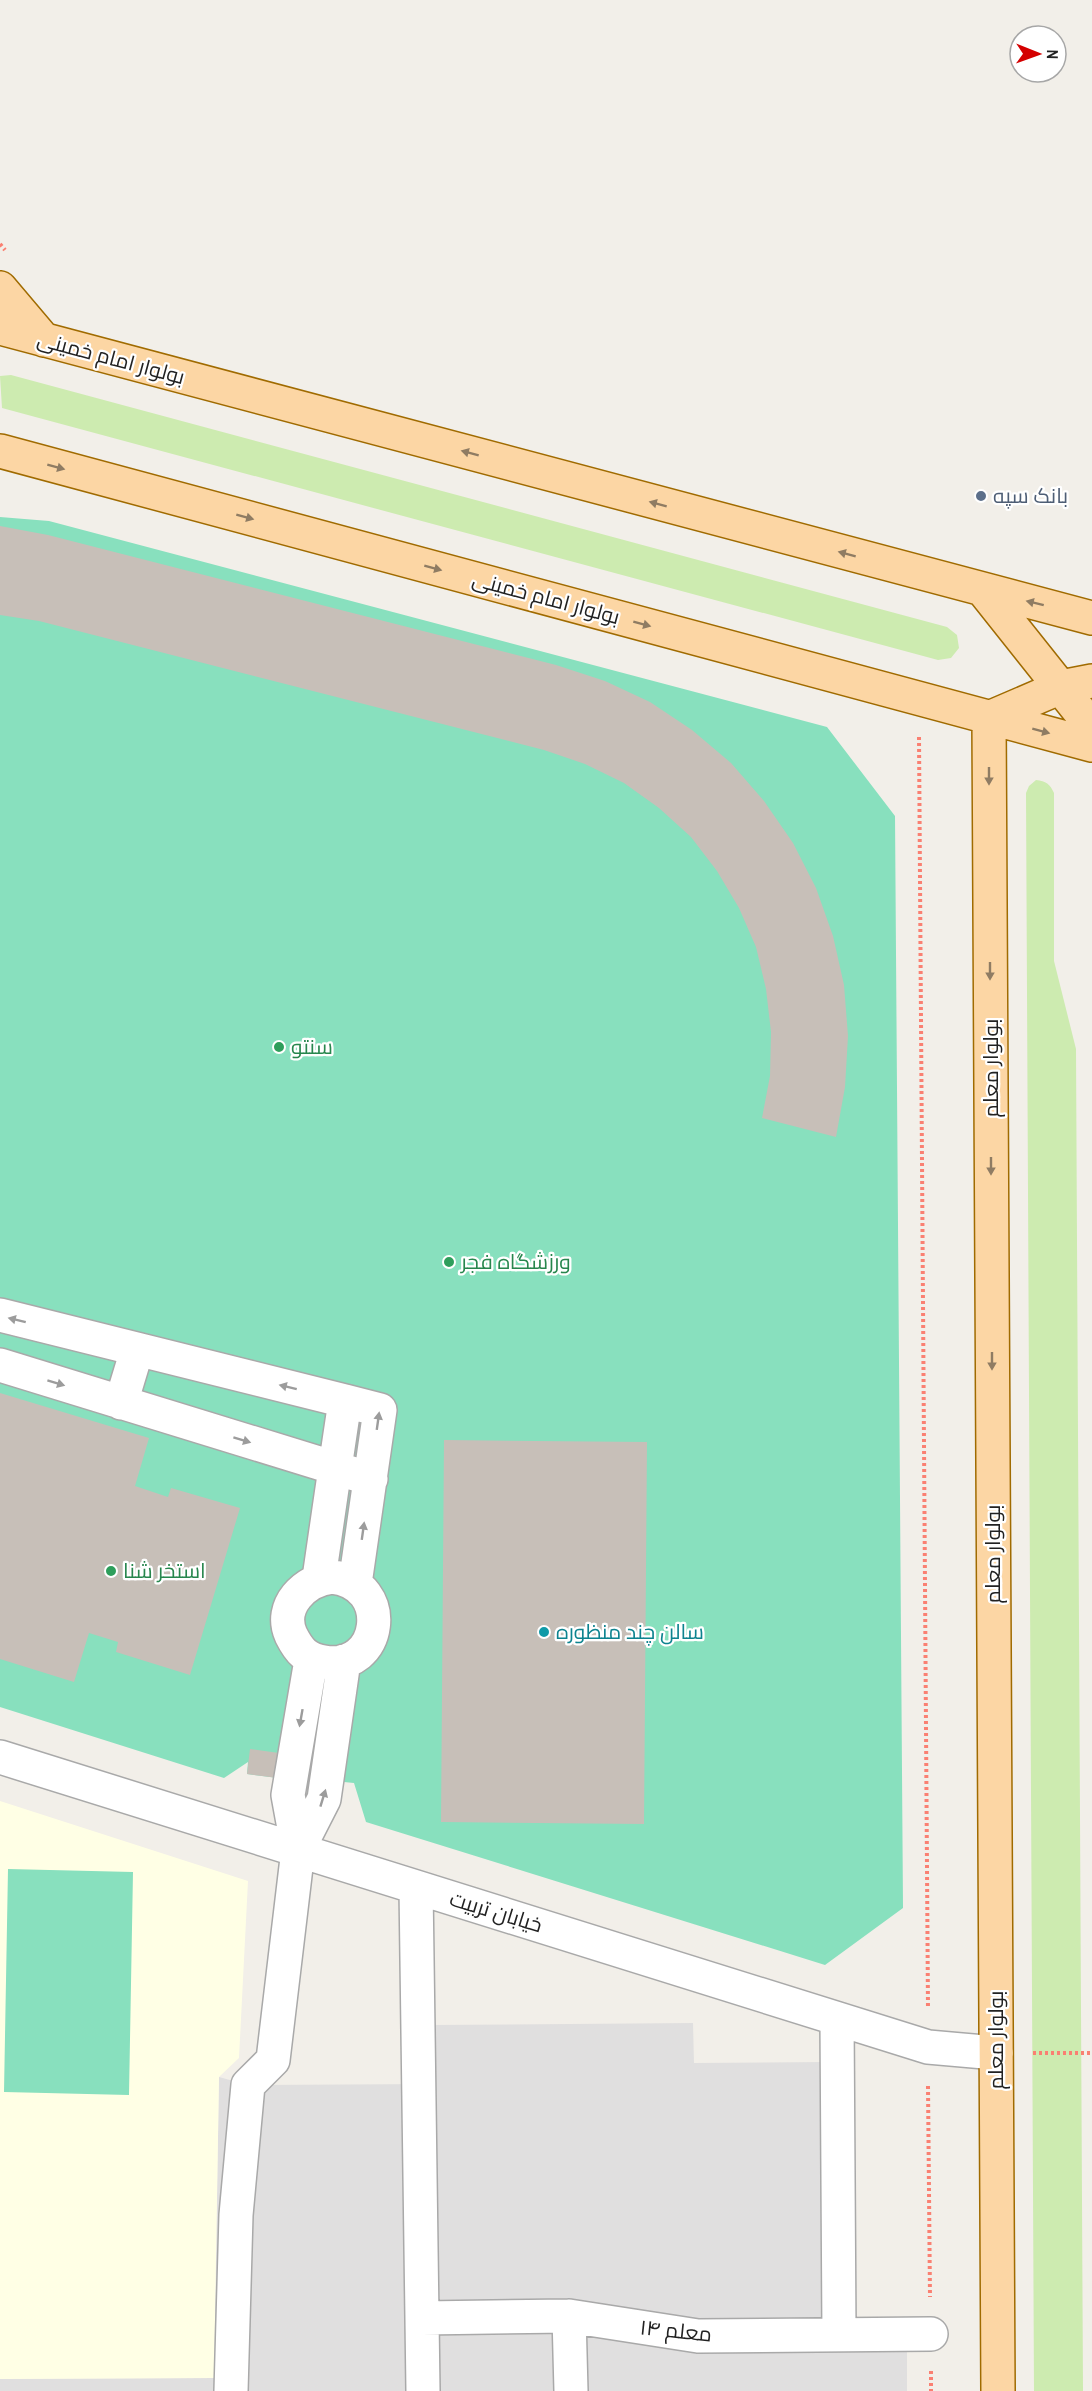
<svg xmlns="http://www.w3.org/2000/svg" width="1092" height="2391" viewBox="0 0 1092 2391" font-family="'Archivo Narrow',Cairo,sans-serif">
<rect width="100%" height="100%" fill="#f2efe9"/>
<!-- residential -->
<path fill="#e0dfdf" d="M693,2023L694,2063L828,2062L830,2335L907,2343V2391H0V2379L214,2378L219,2077L248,2085L432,2084V2025Z"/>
<!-- education -->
<path fill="#ffffe5" d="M0,1801L248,1881L239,2058L219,2077L214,2378L0,2379Z"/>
<!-- grass -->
<path fill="#cdebb0" d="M11,375L947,627L957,635L959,648L951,658L938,660L2,408L0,376Z
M1036,780C1046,781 1050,784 1054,793V961L1076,1049L1083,2391H1034L1026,793L1029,786Z"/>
<!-- pitch -->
<path fill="#88e0be" d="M0,517L49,521L827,727L895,816L903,1908L825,1965L366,1822L354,1783L334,1781L333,1785L247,1774L248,1762L224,1778L0,1707Z
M8,1869L133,1872L129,2095L4,2092Z"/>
<!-- building -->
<path fill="#c7bfb8" d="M0,526L48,535L556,665L605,681L650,702L692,730L731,763L764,801L793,843L816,888L833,936L844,985L848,1036L845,1087L836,1137L762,1118L770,1076L771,1032L766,989L756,947L739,908L717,871L691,837L659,808L624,783L585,764L544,750L39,621L0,615Z
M0,1393L149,1438L135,1486L168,1497L171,1488L240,1508L190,1675L116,1652L118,1642L89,1633L74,1682L0,1659Z
M444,1440L647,1442L644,1824L441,1822Z
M250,1749L336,1761L333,1785L247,1774Z"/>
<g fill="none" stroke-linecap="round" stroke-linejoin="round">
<defs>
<path id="minor" d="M0,1315L345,1401
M0,1365L335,1468L319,1578
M121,1403L137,1350
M332,1577C395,1584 382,1672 324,1662C306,1659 299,1651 291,1635C278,1606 305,1580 332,1577Z
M355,1584L380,1410L345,1401L335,1468L371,1479
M0,1757L928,2047L996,2053
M298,1850L324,1799L344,1661
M416,1887L423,2391
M837,2019L839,2334
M569,2316L571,2391
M422,2318L569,2316L698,2336L931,2334
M231,2391L236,2215L248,2085L273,2060L298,1850L288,1795L311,1660"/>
<path id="major" d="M0,288L44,340
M0,328L1092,618
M0,451L1092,745
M983,590L1092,727
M989,718L998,2391
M989,718L1061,687L1092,681"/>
</defs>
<!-- minor casing -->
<use href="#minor" stroke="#a9a9a9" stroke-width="36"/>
<!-- major casing -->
<use href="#major" stroke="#a06b00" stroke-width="36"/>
<!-- path -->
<path stroke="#fa8072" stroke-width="4" stroke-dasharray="3 3" stroke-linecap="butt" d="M0,244L5,250
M919,737L928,2009
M1033,2053H1092
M928,2086L930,2297
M931,2371V2391"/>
<!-- minor -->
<use href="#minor" stroke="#fff" stroke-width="33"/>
<!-- major -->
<use href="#major" stroke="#fcd6a4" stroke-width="33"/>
</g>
<!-- one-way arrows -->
<defs><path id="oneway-solid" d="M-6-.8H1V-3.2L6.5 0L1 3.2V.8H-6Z" transform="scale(1.5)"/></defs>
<g fill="#8f7c63">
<use href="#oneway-solid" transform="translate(470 453) rotate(-165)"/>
<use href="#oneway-solid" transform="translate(56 467) rotate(15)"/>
<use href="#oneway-solid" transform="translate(658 504) rotate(-165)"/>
<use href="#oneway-solid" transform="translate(245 517) rotate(15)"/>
<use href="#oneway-solid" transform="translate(847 554) rotate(-165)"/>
<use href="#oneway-solid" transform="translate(433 568) rotate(15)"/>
<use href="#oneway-solid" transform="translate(1035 603) rotate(-166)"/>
<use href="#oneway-solid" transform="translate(642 624) rotate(15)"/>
<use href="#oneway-solid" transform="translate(1041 731) rotate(15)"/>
<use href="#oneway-solid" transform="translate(989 776) rotate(90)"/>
<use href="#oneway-solid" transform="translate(990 971) rotate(90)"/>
<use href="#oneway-solid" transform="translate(991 1166) rotate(90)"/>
<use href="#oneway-solid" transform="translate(992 1361) rotate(90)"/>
</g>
<g fill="#9c9c9c">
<use href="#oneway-solid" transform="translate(17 1320) rotate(-166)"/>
<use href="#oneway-solid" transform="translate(56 1383) rotate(17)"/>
<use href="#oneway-solid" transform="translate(288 1387) rotate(-166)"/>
<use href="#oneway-solid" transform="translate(378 1421) rotate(-82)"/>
<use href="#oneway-solid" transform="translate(242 1440) rotate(17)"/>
<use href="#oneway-solid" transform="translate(363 1531) rotate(-82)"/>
<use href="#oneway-solid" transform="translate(301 1718) rotate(100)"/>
<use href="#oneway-solid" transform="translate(323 1798) rotate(-73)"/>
</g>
<!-- markers -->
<circle fill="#5c6f8a" stroke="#fff" stroke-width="2" cx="981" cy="496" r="6"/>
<g fill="#2e9e5b" stroke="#fff" stroke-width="2">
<circle cx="279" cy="1047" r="6"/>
<circle cx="449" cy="1262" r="6"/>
<circle cx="111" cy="1571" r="6"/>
</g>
<circle fill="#0f9aa8" stroke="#fff" stroke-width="2" cx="544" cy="1632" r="6"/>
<g text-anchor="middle" stroke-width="4.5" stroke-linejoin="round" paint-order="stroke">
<!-- street labels -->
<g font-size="21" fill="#222" stroke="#fff">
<text transform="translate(111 358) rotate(15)" y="7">بولوار امام خمینی</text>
<text transform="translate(546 598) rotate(15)" y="7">بولوار امام خمینی</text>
<text transform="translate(991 1068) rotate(-90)" y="7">بولوار معلم</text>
<text transform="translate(993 1554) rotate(-90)" y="7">بولوار معلم</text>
<text transform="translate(496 1912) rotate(17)" y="7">خیابان تربیت</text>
<text transform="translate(996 2040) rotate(-90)" y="7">بولوار معلم</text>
<text transform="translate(676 2331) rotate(6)" y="7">معلم ۱۴</text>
</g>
<!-- service labels -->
<g font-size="21" fill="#4e5e75" stroke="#fff" text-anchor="start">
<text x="993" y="503">بانک سپه</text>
</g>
<!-- leisure labels -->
<g font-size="21" fill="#27864d" stroke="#fff" text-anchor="start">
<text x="291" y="1054">سنتو</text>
<text x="461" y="1269">ورزشگاه فجر</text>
<text x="123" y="1578">استخر شنا</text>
</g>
<!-- culture labels -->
<g font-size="21" fill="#0d838f" stroke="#fff" text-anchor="start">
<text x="556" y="1639">سالن چند منظوره</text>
</g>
</g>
<!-- north arrow -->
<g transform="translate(1038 54) rotate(91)"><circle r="28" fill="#ffffff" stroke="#a7a7a7" stroke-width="1.5"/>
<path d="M0-4.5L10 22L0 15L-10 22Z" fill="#d40000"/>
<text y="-9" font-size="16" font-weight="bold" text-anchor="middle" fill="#222222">N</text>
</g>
</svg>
